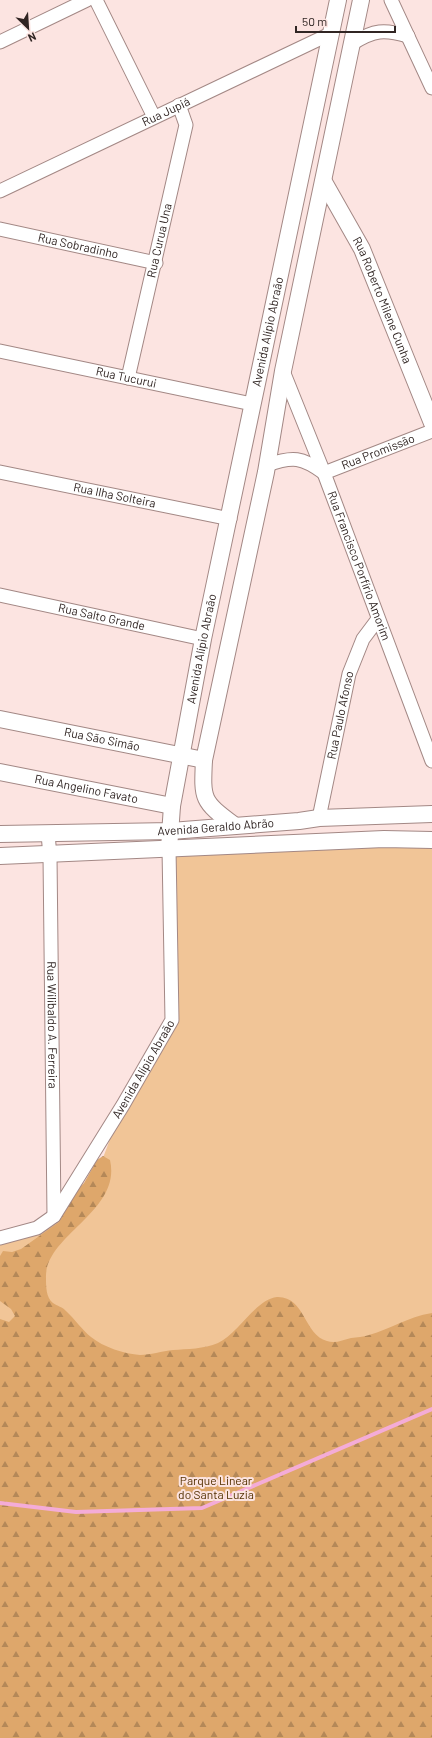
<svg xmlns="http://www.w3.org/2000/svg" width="432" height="1738" viewBox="0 0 432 1738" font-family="Barlow,sans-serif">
<defs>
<pattern id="forest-firs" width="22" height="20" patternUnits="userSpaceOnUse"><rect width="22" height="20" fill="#dea76b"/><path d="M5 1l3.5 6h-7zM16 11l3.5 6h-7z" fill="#b48858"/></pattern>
</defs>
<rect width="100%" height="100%" fill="#fce4e1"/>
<!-- green -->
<path fill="#f1c597" d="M432,842V1738H0V1238L54,1216L90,1192L123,1105L172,1020L169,849Z"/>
<!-- forest -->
<path fill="url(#forest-firs)" d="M103,1156L110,1160C122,1212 44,1235 46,1278C46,1286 46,1298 53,1303C57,1306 63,1307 66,1311C75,1319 82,1330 91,1337C103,1347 125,1354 140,1355C150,1355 162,1351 173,1350C187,1349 204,1349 218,1343C238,1334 256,1299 277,1297C305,1296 304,1335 327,1341C335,1344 343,1340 351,1338C357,1337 363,1337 369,1335C391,1329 407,1317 432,1313V1738H0V1319L9,1322L15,1316L11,1309L0,1301V1256L3,1251L12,1252L21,1249L59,1222L76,1191L84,1183L97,1160Z"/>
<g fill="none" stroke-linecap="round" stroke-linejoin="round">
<!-- stream -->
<path stroke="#f4acd7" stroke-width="4" d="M0,1503L76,1512L202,1508L432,1409"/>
<defs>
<g id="minor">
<path d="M96,0L154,117"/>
<path d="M391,0L432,88"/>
<path d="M0,42L87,0"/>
<path d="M353,43C374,30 384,29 408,36"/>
<path id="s1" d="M0,191L332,33"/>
<path id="s2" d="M0,229L156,263"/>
<path id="s3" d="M0,351L252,404"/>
<path id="s4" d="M283,371L324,473L432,761"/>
<path id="s5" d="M128,378L186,125L179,105"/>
<path d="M267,465C293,456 302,457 324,473"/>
<path id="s6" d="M0,472L230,519"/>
<path id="s7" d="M324,473L432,431"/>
<path id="s8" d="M0,595L203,639"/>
<path id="s9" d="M319,818L349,674L363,639L378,619"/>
<path id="s10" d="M48,834L50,856L54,1216"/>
<path id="s11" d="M0,1238L37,1228L54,1216L123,1105L172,1020L169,849"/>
</g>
<g id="tertiary">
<path id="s12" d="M324,182L362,249L432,423"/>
<path id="s13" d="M0,719L204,760"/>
<path id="s14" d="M0,772L172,806"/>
<path d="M234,825C202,801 202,800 204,760L266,472L283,371L361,0"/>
<path id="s15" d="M0,834L171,831L299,821L319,818L432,814"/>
<path id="s16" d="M169,849L172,806L203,639L338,0"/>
<path d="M0,856L384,839L432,840"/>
</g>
</defs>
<!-- minor casing -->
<use href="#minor" stroke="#a38885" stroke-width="15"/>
<!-- tertiary casing -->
<use href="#tertiary" stroke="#a38885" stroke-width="18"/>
<!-- minor -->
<use href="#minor" stroke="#fff" stroke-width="13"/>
<!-- tertiary -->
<use href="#tertiary" stroke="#fff" stroke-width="16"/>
</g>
<g text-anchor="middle" stroke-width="4" stroke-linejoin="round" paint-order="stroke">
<!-- street labels -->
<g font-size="12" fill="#302523" stroke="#fce4e1">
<text dy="4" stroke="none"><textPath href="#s1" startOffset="184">Rua Jupiá</textPath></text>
<text dy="4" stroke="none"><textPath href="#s5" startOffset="141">Rua Curua Una</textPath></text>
<text dy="4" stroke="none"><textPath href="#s2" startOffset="80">Rua Sobradinho</textPath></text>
<text dy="4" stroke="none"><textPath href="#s12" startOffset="132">Rua Roberto Milene Cunha</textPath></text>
<text dy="4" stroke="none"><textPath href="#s16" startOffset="527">Avenida Alípio Abraão</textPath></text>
<text dy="4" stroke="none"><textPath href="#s3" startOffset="129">Rua Tucurui</textPath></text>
<text dy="4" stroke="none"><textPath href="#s7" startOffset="58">Rua Promissão</textPath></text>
<text dy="4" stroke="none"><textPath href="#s6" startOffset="117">Rua Ilha Solteira</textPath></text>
<text dy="4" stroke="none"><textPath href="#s4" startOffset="209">Rua Francisco Porfírio Amorim</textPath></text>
<text dy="4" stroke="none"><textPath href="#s8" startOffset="104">Rua Salto Grande</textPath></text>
<text dy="4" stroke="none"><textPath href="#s16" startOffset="203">Avenida Alípio Abraão</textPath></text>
<text dy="4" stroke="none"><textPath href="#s9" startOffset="105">Rua Paulo Afonso</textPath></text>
<text dy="4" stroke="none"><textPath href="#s13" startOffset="104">Rua São Simão</textPath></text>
<text dy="4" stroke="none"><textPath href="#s14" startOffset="88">Rua Angelino Favato</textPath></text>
<text dy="4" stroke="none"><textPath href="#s15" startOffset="216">Avenida Geraldo Abrão</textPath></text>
<text dy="4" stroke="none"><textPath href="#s10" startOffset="191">Rua Wilibaldo A. Ferreira</textPath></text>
<text dy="4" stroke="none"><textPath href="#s11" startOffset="231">Avenida Alípio Abraão</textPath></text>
</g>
<!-- park labels -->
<g font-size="12" fill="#533000" stroke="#fce4e1">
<text x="216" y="1485">Parque Linear<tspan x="216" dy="14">do Santa Luzia</tspan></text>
</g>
</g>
<!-- north arrow -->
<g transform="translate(28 28) rotate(155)" stroke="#fce4e1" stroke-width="3" paint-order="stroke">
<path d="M0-3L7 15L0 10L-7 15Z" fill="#302523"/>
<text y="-6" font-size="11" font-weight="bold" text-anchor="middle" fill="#302523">N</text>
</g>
<!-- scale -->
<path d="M296 26v6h99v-6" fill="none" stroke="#302523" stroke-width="2"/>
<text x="302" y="26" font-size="12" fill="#302523" stroke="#fce4e1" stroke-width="3" paint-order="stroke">50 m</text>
</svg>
